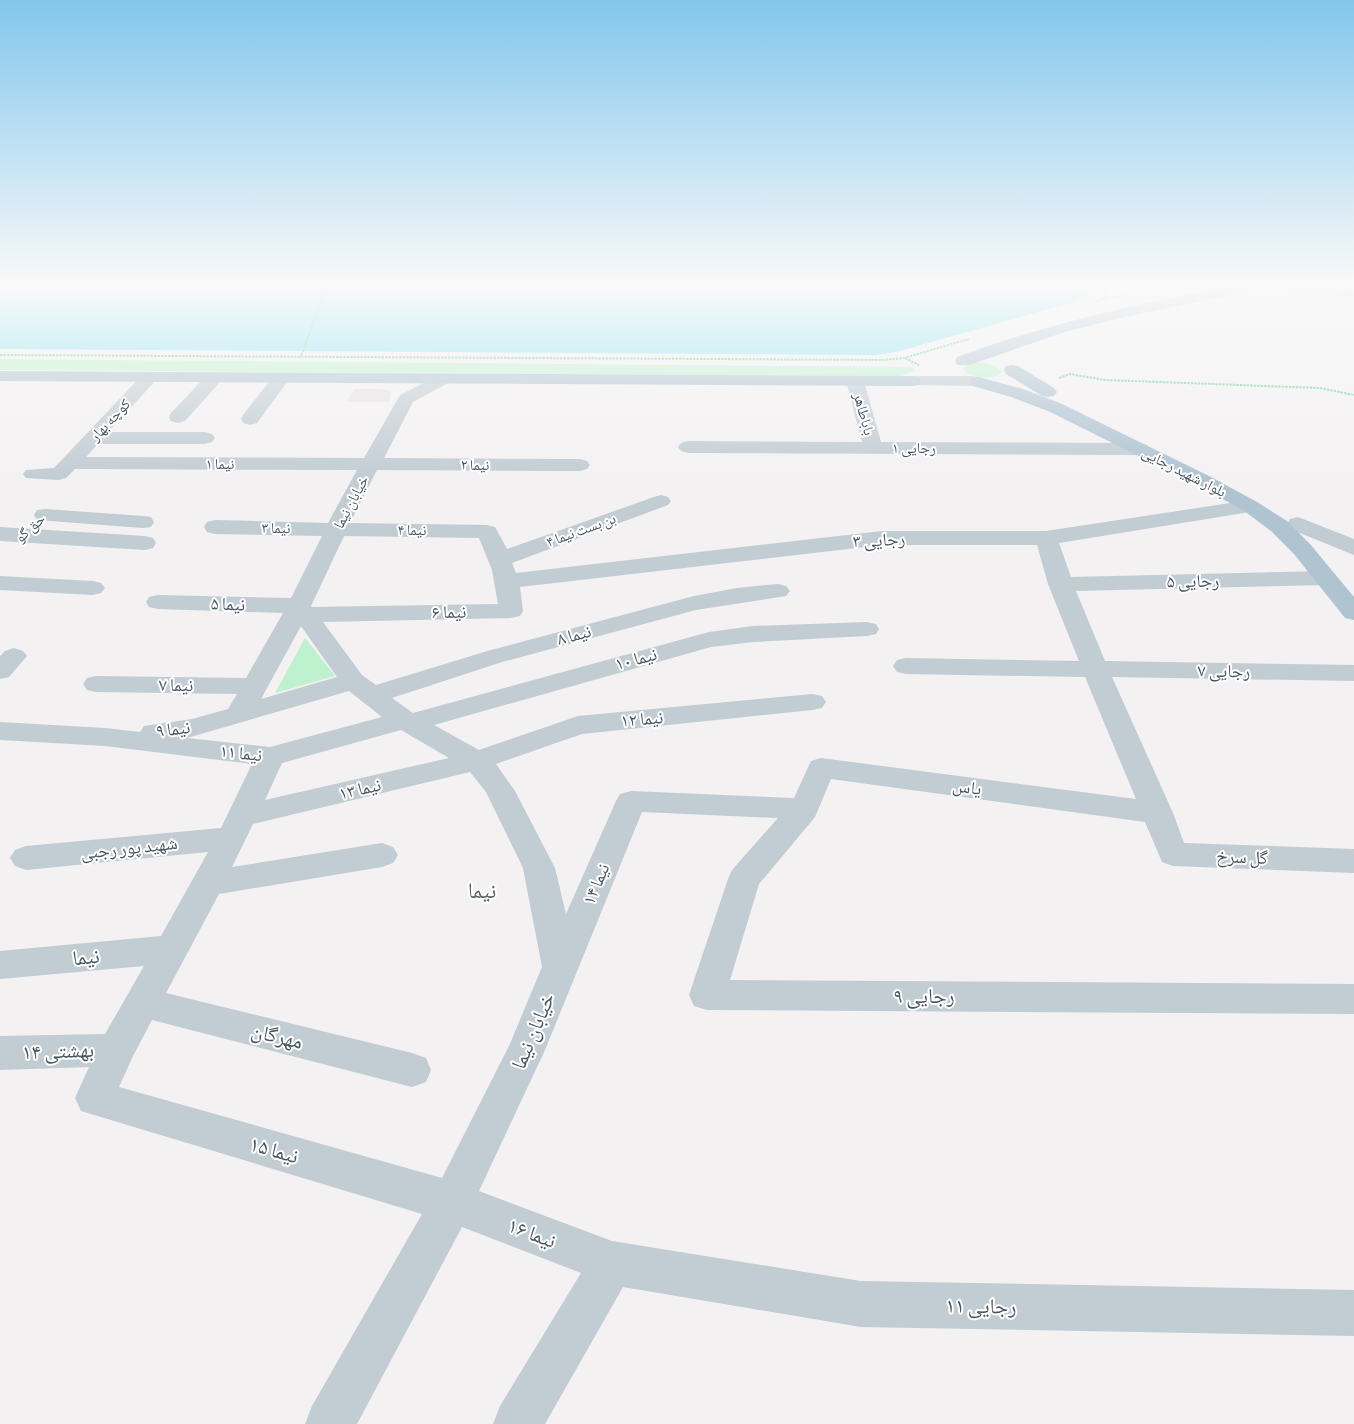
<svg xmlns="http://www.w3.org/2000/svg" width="1354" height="1424" viewBox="0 0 1354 1424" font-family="'Alegreya Sans','Noto Naskh Arabic',sans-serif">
<rect width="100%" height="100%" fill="#f3f1f1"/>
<!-- commercial -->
<path fill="#fdf6eb" d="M1123,283H1217L1159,294L1132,291Z"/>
<!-- education -->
<path fill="#e4e2e3" d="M354,389H382L391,391L389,402H347Z"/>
<!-- green -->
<path fill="#bef2ce" d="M0,359L913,367L915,371L900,376L0,370Z
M975,362L994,365L1002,372C993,381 971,378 963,369L966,365Z
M305,638L335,676L275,693Z"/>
<!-- water -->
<path fill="#89e3f1" d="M0,283H1085L1089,286L1088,295L1074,302L896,352L875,355L0,349Z"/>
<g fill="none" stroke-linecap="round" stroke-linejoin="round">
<!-- path -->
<path stroke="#73d29d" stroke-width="2" stroke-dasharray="2.5 1" stroke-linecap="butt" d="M1105,298L1125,295
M1097,302L1105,298L1104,283
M0,355L884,360L904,358L969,339
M299,358L303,352L327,283
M905,358L919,365
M1059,378L1070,374L1105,380L1320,388L1354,395"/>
<!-- minor -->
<path fill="#c1ccd3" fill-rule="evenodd" d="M1260,283H1296L1354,289V297L1266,289L1261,288Z
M150,372L156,373L159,377L108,432H205L212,434L215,438L212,442L205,444H98L86,457L364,458L400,395L442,374L448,375L451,379L448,383L413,402L384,458L580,459L587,461L590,465L587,469L580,471L377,470L350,523L487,525L495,527L507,549L654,497L661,495L668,497L671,501L668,505L512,563L516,573L882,531H1046L1250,500L1257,502L1261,506L1257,510L1250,512L1059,543L1071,577L1325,571L1333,573L1337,578L1333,583L1325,585L1076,591L1105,661L1354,665V681L1112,677L1173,813L1184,843L1354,849V873L1173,866L1162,862L1145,822L831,779L815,817L759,884L730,980L1354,984V1014L707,1010L694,1006L689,995L728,879L732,870L778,818L642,812L545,1050L479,1191L612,1241L861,1281L1354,1290V1336L861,1327L623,1287L545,1424H493L500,1406L581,1273L462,1227L357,1424H305L312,1406L422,1214L81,1111L75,1098L89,1067L0,1070V1036L105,1034L144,966L0,979V951L161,936L208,852L26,870L15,866L10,858L15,850L26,846L221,828L252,764L105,746L0,740V722L105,728L140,732L144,726L192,719L228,709L237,694L96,692L87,690L83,684L87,678L96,676L246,678L283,613L158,609L149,607L146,602L149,597L158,595L291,598L322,536L215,534L207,532L204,527L207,522L215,520L328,523L357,470L75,469L66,478L59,480L26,478L23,474L26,470L54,468L144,373ZM344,536L479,538L492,570L498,604L312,607L311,606ZM882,545H1037L1048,584L1079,661L906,658L897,660L893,666L897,672L906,674L1085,677L1136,799L821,758L811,761L794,798L631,791L620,794L616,801L566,914L555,868L515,791L496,764L582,734L812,710L822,708L826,702L822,696L812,694L578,716L479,750L434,725L711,647L753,642L867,636L876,634L879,629L876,624L867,622L753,626L709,632L413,713L392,698L502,662L696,610L786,596L790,591L786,586L778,584L737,588L694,596L484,652L376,685L362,675L323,622L511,618L520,616L523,611L520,587ZM301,626L337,677L261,699ZM349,691L382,717L270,747L187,738ZM401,730L449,758L265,800L282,763ZM470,772L486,792L523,868L542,967L509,1046L442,1178L119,1087L133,1056L152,1020L412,1087L426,1082L431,1070L426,1058L412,1053L166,993L219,894L382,867L393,863L398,855L393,847L382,843L232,867L253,824Z
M215,372L221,373L224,377L221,381L185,421L178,423L171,421L169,417L171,413L209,373Z
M281,373L287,374L290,378L257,423L250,425L243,423L241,419L243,415L275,374Z
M855,376L861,377L864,381L881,442L1140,443L1147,445L1150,449L1147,453L1140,455L688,453L681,451L678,447L681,443L688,441L862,442L846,381L849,377Z
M912,376H973L979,377L982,381L979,385L973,386L906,385L903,381L906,377Z
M45,509L143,516L151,517L154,522L151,527L143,528L37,520L34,515L37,510Z
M1298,517L1354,539V555L1290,529L1287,524L1290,519Z
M0,527L145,536L153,538L156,543L153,548L145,550L0,541Z
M0,576L93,581L101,583L105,588L101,593L93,595L0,590Z
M14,648L23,651L27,656L9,677L0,679V656L5,651Z"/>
<!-- major -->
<path fill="#afc3d1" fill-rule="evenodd" d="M1236,283H1253L1244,291L1230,295L1125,317L1065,332L969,365H957L955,361L957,357C1043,325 1132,305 1223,288Z
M1012,365L1018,366L1054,388L1057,392L1054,396L1048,397L1042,396L1006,374L1004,370L1006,366Z
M0,371L912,376L918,377L921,381L918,385L912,386L0,381Z
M979,377L1023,389L1060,403L1211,477L1257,502L1287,521L1310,544L1354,597V620L1345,618L1294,554L1271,531L1243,510L1197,485L1048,411L1011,397L973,386L970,382L973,378Z"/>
</g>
<!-- sky -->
<linearGradient id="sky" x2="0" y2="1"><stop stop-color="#82c7ec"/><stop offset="0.59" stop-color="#faf9f9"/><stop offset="1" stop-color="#faf9f9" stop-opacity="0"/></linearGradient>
<rect width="1354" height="483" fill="url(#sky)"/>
<g text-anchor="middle" stroke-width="4" stroke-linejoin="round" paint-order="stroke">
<!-- far-street labels -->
<g font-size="15" fill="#47565f" stroke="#fff">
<text transform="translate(864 414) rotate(75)" y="5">باباطاهر</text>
<text transform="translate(110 420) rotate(-47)" y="5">کوچه بهار</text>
<text x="914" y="453">رجایی ۱</text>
<text x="220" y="469">نیما ۱</text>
<text x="475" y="470">نیما ۲</text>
<text transform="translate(1184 472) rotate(27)" y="5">بلوار شهید رجایی</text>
<text transform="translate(351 502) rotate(-62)" y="5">خیابان نیما</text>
<text transform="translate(30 528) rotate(-42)" y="5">حق گو</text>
<text transform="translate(276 528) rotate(1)" y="5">نیما ۳</text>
<text transform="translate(412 530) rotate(1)" y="5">نیما ۴</text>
<text transform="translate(581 530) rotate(-20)" y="5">بن بست نیما ۴</text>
</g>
<!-- street labels -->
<g font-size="18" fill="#47565f" stroke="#fff">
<text transform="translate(879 540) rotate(-3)" y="6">رجایی ۳</text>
<text transform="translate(1193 581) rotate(-1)" y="6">رجایی ۵</text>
<text transform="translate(228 604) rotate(2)" y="6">نیما ۵</text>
<text transform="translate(449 612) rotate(-1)" y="6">نیما ۶</text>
<text transform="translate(574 635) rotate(-15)" y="6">نیما ۸</text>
<text transform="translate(636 659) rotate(-15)" y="6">نیما ۱۰</text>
<text transform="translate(1224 671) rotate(1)" y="6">رجایی ۷</text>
<text transform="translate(176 685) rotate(1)" y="6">نیما ۷</text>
<text transform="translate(642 719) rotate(-5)" y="6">نیما ۱۲</text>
<text transform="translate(173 729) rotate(-7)" y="6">نیما ۹</text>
<text transform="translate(241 753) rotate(6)" y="6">نیما ۱۱</text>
<text transform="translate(967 787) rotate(8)" y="6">یاس</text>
<text transform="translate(360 789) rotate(-13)" y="6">نیما ۱۳</text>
<text transform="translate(129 848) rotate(-6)" y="6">شهید پور رجبی</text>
<text transform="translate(1242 857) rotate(2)" y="6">گل سرخ</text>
<text transform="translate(596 884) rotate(-67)" y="6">نیما ۱۴</text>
</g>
<!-- near-street labels -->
<g font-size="21" fill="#47565f" stroke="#fff">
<text transform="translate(86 957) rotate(-6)" y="7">نیما</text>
<text x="924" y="1003">رجایی ۹</text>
<text transform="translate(533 1031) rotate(-67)" y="7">خیابان نیما</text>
<text transform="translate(277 1036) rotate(14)" y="7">مهرگان</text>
<text transform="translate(58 1051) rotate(-2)" y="7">بهشتی ۱۴</text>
<text transform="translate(274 1150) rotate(16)" y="7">نیما ۱۵</text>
<text transform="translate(532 1233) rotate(21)" y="7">نیما ۱۶</text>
<text transform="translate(981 1306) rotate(1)" y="7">رجایی ۱۱</text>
</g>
<!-- near-neighbourhood labels -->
<g font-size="22" fill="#5d6266" stroke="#fff">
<text x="482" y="898">نیما</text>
</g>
</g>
</svg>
